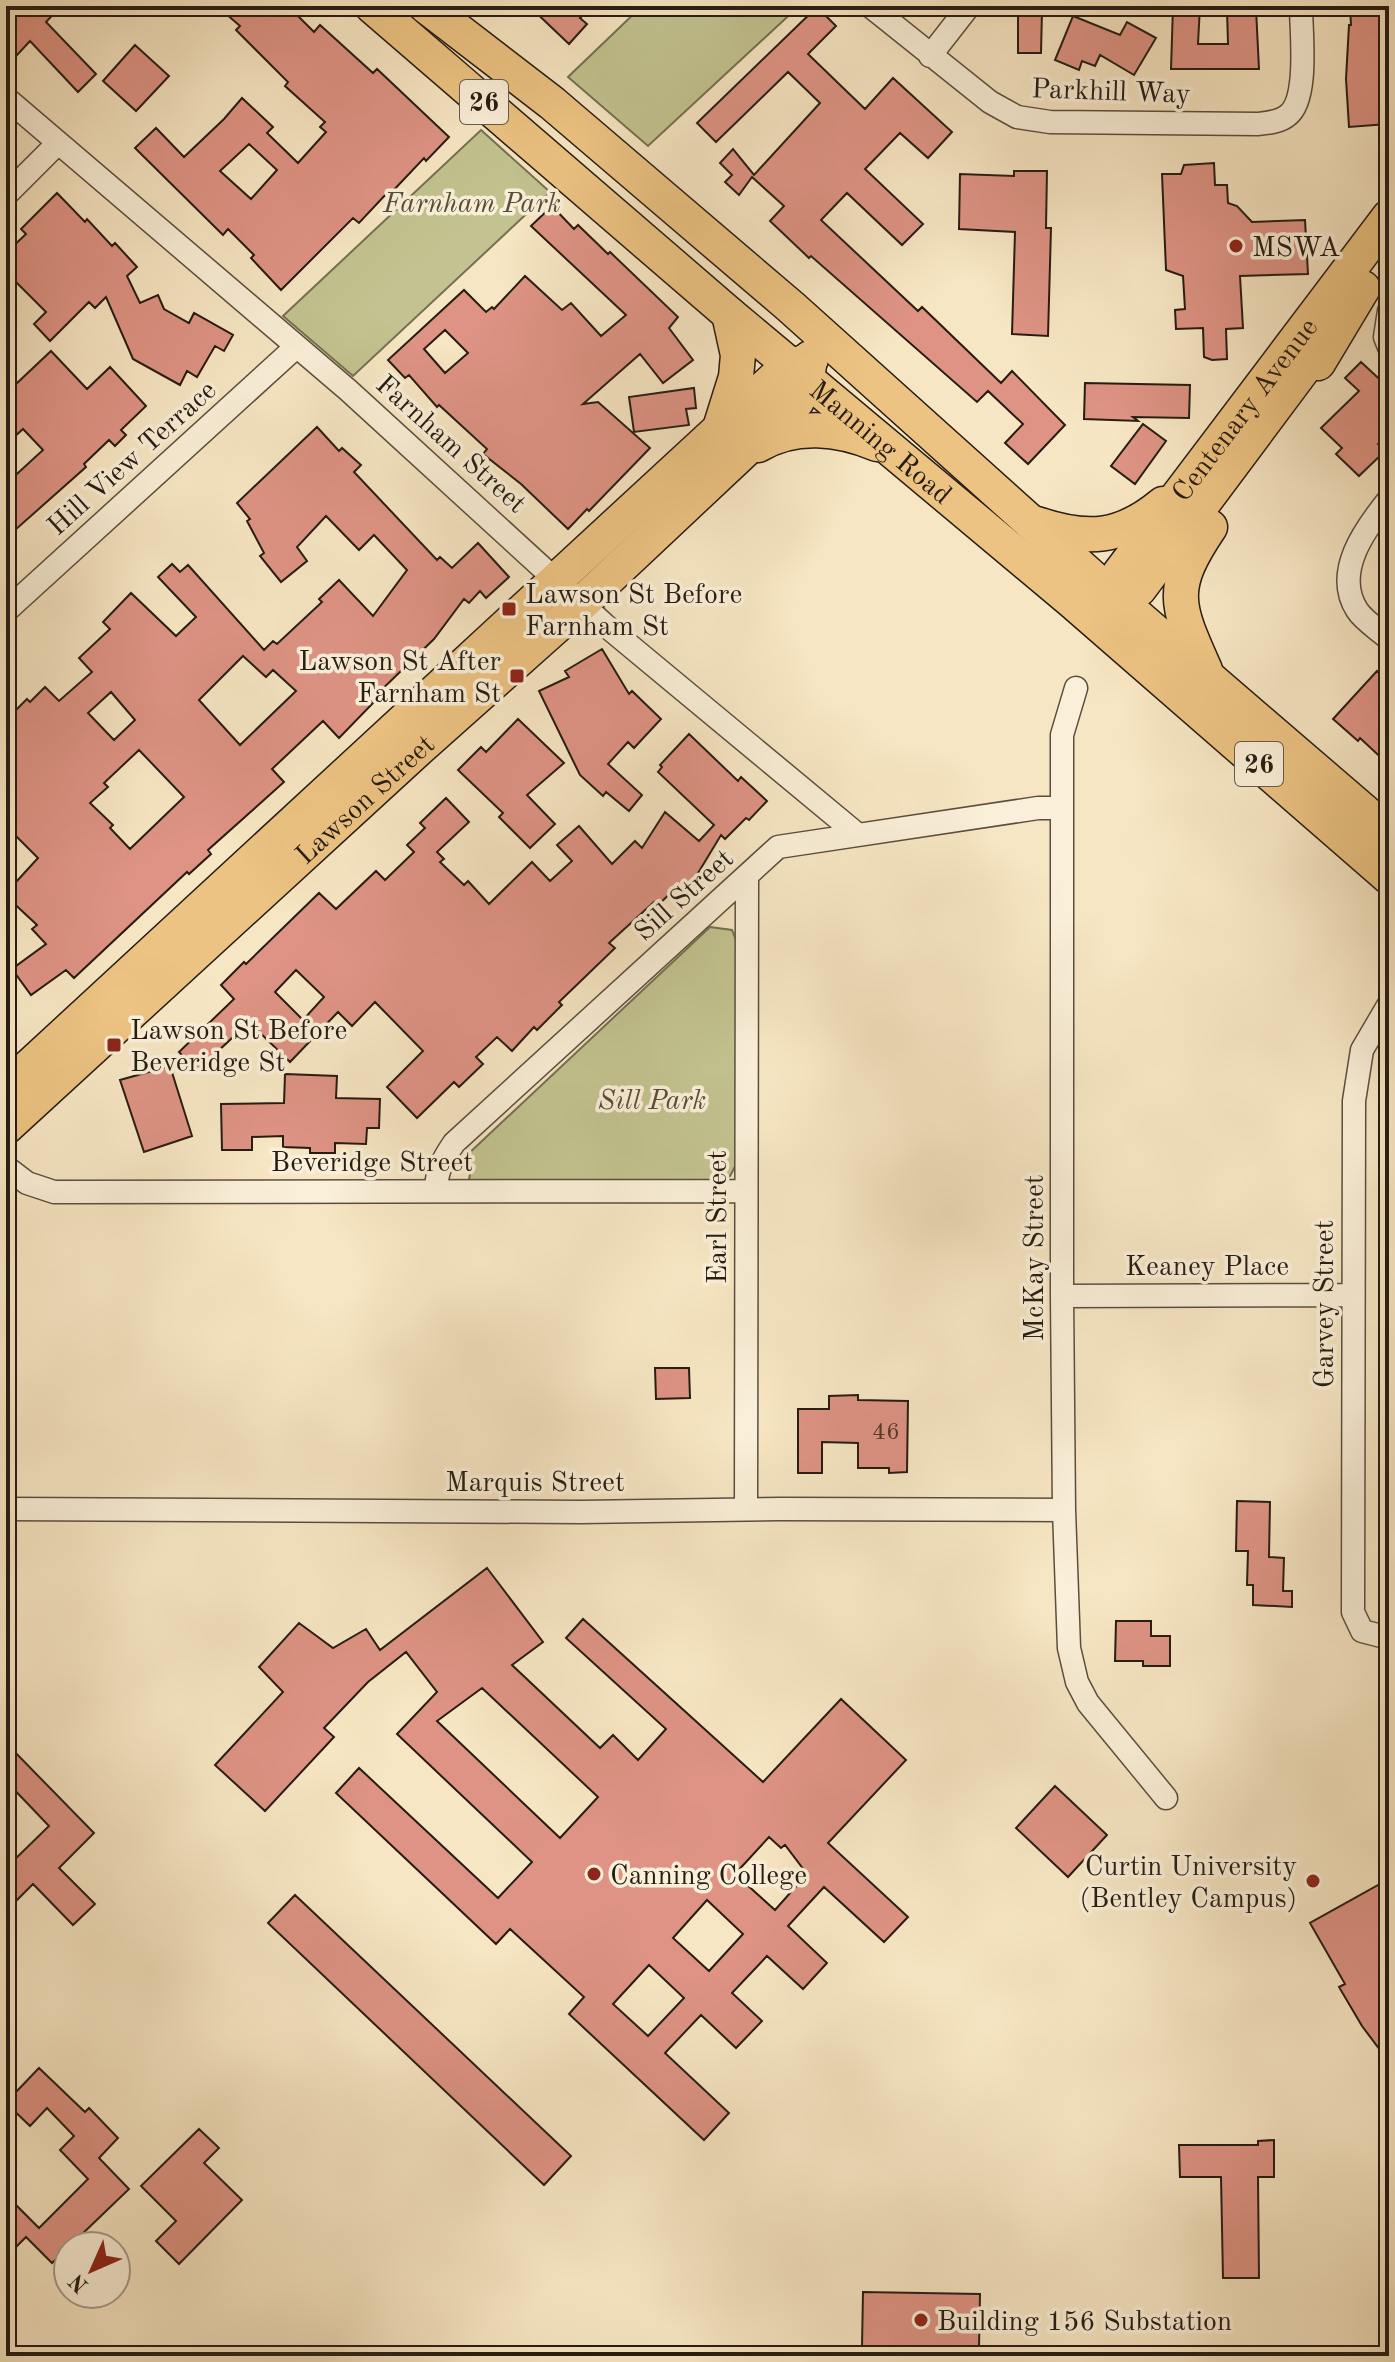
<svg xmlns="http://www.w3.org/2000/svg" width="1395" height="2362" viewBox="0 0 1395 2362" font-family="'Old Standard TT',serif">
<rect width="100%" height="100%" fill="#f7e6c3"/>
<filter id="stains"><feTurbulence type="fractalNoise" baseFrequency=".0025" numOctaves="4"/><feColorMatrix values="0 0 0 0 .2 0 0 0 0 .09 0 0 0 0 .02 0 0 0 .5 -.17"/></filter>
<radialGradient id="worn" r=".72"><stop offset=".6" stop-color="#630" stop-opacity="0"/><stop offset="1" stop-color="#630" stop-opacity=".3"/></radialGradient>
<!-- green -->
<path fill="#c2c390" stroke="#747051" stroke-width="2" d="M642,6H799L648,146L568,77Z
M481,130L550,192L353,376L283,316Z
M710,927L732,930L736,940L738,1161L730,1176L716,1184L476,1183L469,1180L470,1174L465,1166L466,1156Z"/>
<!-- building -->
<path fill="#de9384" stroke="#261c12" stroke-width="2" fill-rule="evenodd" d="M11,6H61L46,22L96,74L78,92L30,41L6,67V11Z
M217,6H288L314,32L320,25L373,73L377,69L449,137L426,161L424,158L390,194L388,192L359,223L353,218L281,290L251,258L254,255L228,229L223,235L135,148L156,128L184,157L224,119L242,98L273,127L267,133L298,163L326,132L320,127L325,122L285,86L288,82L236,30L240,26ZM249,144L277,170L251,199L220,171Z
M529,6H593L580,18L587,24L569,44Z
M1173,6H1200L1198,44H1228L1227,10L1256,9L1259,69H1171Z
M1350,6H1389L1386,75H1383L1387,124L1349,127L1346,79L1349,25H1351Z
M817,7L836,26L808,54L865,109L893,78L952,132L928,158L900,133L865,169L923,224L902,245L847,193L821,220L918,311L922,307L1001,383L1012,371L1065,425L1028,464L1005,443L1023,424L988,391L977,402L811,256L809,258L770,221L784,206L752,177L739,195L725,182L732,175L720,163L733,149L754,175L820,103L788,72L716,142L697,123Z
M1018,11H1042L1041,53H1018Z
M1073,16L1120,35L1127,22L1156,38L1134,75L1100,55L1095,66L1082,61L1079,70L1055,60Z
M135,45L169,76L136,111L103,81Z
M1214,163L1215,185H1227L1228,203L1237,206L1252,222L1305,220L1308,274L1240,276L1243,328L1226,329L1227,359L1212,360L1204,357L1203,328L1176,329L1175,310L1185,309L1183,276L1166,270L1162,174H1181L1184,165Z
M1014,171H1047L1046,228H1051L1048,336L1012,334L1015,232L959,229L960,174L1014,176Z
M57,193L85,222L87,219L112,246L115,243L137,267L127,276L140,303L158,295L164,309L189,323L194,313L233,335L224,351L215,346L197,377L187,371L180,385L133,359L106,297L95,308L89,302L50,341L34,324L46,312L6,272V253L26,234L21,229Z
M552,206L574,229L578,225L608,254L610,252L678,317L669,328L693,360L663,383L640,354L583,404L598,402L650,448L589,511L587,509L568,529L521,484L483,454L487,449L439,405L437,407L409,375L405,378L388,360L464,290L486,312L492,307L494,309L525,276L562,310L571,303L601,336L626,315L531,226ZM445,330L468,353L445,373L424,349Z
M51,351L87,389L110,367L146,406L121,430L126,435L115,446L109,440L84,464L86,467L14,531L6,523V484L43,450L23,429L13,438L6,431V390L14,382L16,384Z
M1361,362L1389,388V433L1378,444L1385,451L1359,476L1336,454L1342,448L1321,428L1359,391L1345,378Z
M1085,383L1190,385L1189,418L1133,417L1138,421L1084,419Z
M694,388L696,408L686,409L689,425L634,432L629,397Z
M1143,424L1166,441L1135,484L1111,466Z
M317,427L339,451L342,448L361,465L354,472L437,560L440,557L452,568L478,543L509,577L486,598L480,591L469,603L464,599L434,639L373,698L376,700L339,738L323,721L272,769L284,782L208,850L211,854L189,874L187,872L74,978L66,970L31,995L12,969L46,944L32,929L37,925L6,896V893L38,858L6,826V720L27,699L30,702L45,687L59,701L92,672L79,658L110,629L103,622L131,593L176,636L196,617L158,577L172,564L180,572L188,565L264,650L273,641L277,644L322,602L319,599L339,580L373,616L407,570L374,535L359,550L326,516L297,547L307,561L281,582L260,556L264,553L247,521L250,519L237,503ZM243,656L266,677L273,670L296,691L240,745L199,700ZM111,692L135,720L114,740L88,713ZM139,750L184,797L130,849L110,828L113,825L90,803L108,787L104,783Z
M602,649L629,694L632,691L661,719L634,748L628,742L608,764L642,795L629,811L606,792L603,796L580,775L539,691L569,677L565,671Z
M1377,671L1389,682V765L1360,738L1358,741L1333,719Z
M518,719L564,763L527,795L555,824L530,848L499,817L503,813L458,770L481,747L486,752Z
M689,734L738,781L741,777L767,801L749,820L746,818L725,839L721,835L695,878L680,892L676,888L657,906L654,902L609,943L615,948L559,1002L562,1005L537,1030L534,1027L512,1051L497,1037L476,1057L483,1064L459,1087L454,1082L417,1118L387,1087L423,1051L375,1002L352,1026L338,1012L290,1062L249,1022L197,1071L179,1052L234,999L221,985L244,962L246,964L319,893L336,909L376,871L385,880L414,852L407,845L425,828L420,823L446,798L469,822L437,852L444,859L440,862L464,885L468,881L489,904L532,862L550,881L572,861L557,845L579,826L612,864L635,841L642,848L665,812L699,841L714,825L658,772L662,767L660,765ZM296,970L324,997L303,1020L275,992Z
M170,1066L192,1136L144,1152L120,1080Z
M285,1074L337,1076L336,1098L380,1099L379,1128H367L366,1144L335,1143V1153H310V1148L283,1147V1136L252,1137V1150H222L221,1104L284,1103Z
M655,1368H689L690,1398L656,1399Z
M858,1395V1400L908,1401L907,1472L889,1473V1468H858V1443L822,1442V1473H798V1409H829V1396Z
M1237,1501L1270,1502L1269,1557L1284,1558L1283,1591H1292V1607L1253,1605V1585H1247L1248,1551H1236Z
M487,1568L543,1642L512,1665L600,1748L613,1735L638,1760L666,1729L566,1638L583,1619L763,1782L841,1699L906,1760L828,1843L908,1917L884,1942L824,1887L788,1926L827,1963L803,1989L767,1956L732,1993L762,2021L736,2048L701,2015L665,2053L729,2113L704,2140L569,2014L584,1997L510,1929L496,1944L336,1793L359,1768L498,1898L532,1862L397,1734L437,1692L406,1652L368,1682L324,1728L334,1737L265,1811L215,1765L283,1692L259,1667L299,1623L333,1648L366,1629L380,1650ZM482,1688L598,1797L560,1838L437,1721ZM769,1837L781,1848L785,1845L807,1874L775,1910L735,1874ZM707,1900L743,1934L709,1971L673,1938ZM649,1965L684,1998L648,2036L613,2004Z
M1116,1621H1151V1636H1170V1666H1143V1661H1115Z
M6,1743L94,1833L59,1868L95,1904L73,1925L33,1884L6,1911V1868L49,1826L6,1781Z
M1055,1786L1107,1835L1068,1877L1016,1828Z
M1389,1879V2062L1362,2026L1339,1987L1345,1984L1310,1923Z
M295,1895L571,2156L544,2185L268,1923Z
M39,2068L85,2112L89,2108L118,2138L99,2158L129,2189L52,2263L26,2237L6,2257V2211L14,2203L39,2228L88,2179L60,2150L74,2136L47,2108L30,2126L6,2103V2082L16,2092Z
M199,2129L219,2148L204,2163L242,2200L179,2264L156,2241L176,2221L141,2186Z
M1274,2140V2177H1258L1259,2278H1223L1221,2177H1180L1179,2145H1258V2141Z
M863,2292L980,2294L979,2348L862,2346Z"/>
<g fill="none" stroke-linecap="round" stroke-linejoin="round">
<defs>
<path id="minor" d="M870,6L990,102L1017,117L1050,122L1258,124C1268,123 1280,122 1288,115C1309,99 1301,32 1301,6
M930,56L969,6
M6,98L348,390L605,625L857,834
M6,195L58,143
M1389,311L1385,337L1389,347
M1389,499C1365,529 1333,572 1357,610C1364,621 1379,630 1389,639
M6,611L296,347
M1076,688L1062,735V1296L1064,1510L1069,1648L1077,1682L1088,1703L1166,1798
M1389,1004L1362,1050L1354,1101L1353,1612L1362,1631L1389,1638
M6,1167L27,1183L54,1192L745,1191
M436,1191C436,1172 443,1159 454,1143L778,847L1038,808H1062
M1062,1296L1352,1295
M6,1509L581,1512L780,1509L1064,1510
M746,1509L747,877"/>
<g id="primary">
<path id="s1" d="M372,6L729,314L1072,601L1389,877"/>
<path d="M426,6L552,103L791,307L1095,580L1389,833"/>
<path d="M1318,363L1363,288"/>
<path d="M720,428L736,377L738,355L729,314"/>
<path d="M758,445C795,423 839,428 877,444"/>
<path d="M1037,524C1087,541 1121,539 1163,504"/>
<path d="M1099,606L1121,602L1139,589L1324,341"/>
<path id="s2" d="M1112,616V594L1120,573L1389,217"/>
<path d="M1205,670C1176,605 1168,589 1210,527"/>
<path d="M6,1088L774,379L792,367L811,359"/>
<path id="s3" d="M6,1127L416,751L582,603L797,401L807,379L810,358"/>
</g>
</defs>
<!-- minor casing -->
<use href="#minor" stroke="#5a4e3e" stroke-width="25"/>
<!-- primary casing -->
<use href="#primary" stroke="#261c12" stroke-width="37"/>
<!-- minor -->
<use href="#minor" stroke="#faefd8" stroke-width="22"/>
<!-- primary -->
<use href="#primary" stroke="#ecc382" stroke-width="34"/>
</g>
<!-- markers -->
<g fill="#8f2418" stroke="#faefd8" stroke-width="3">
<circle cx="1236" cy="246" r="8"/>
<rect x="501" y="601" width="16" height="16" rx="4"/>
<rect x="509" y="668" width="16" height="16" rx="4"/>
<rect x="106" y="1037" width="16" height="16" rx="4"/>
<circle cx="594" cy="1874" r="8"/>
<circle cx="1313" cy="1881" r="8"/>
<circle cx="921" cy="2320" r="8"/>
</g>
<g text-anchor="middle" stroke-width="7" stroke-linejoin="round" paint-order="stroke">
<!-- number labels -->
<g font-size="24" fill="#543a2e">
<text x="886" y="1439">46</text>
</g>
<!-- shield labels -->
<g fill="#faefd8" stroke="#665b4d" stroke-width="2">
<rect x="460" y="80" width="48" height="44" rx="6"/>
<rect x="1235" y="742" width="48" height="44" rx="6"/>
</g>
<g font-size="26" font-weight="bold" fill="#261c12">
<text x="484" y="111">26</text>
<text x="1259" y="773">26</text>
</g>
<!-- street labels -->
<g font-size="28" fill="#261c12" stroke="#faefd8">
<text transform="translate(1111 90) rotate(2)" y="10">Parkhill Way</text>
<text dy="10" stroke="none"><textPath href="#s2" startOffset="250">Centenary Avenue</textPath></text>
<text dy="10" stroke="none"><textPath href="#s1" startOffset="670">Manning Road</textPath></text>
<text transform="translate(452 443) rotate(42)" y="10">Farnham Street</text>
<text transform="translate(131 457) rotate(-42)" y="10">Hill View Terrace</text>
<text dy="10" stroke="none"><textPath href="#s3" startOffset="486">Lawson Street</textPath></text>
<text transform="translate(683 894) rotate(-42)" y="10">Sill Street</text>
<text x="372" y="1171">Beveridge Street</text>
<text transform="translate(716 1217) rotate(-90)" y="10">Earl Street</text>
<text transform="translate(1033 1258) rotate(-90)" y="10">McKay Street</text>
<text x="1207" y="1275">Keaney Place</text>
<text transform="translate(1323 1304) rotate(-90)" y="10">Garvey Street</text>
<text x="535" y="1491">Marquis Street</text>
</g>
<!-- park labels -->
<g font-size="28" font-style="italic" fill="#554e38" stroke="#faefd8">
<text x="472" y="212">Farnham Park</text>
<text x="652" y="1109">Sill Park</text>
</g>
<!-- poi labels -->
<g font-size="28" fill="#261c12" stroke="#faefd8" text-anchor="start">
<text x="1252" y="256">MSWA</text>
<text x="525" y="603">Lawson St Before<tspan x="525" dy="32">Farnham St</tspan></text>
<text x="501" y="670" text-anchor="end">Lawson St After<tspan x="501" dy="32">Farnham St</tspan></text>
<text x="130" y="1039">Lawson St Before<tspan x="130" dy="32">Beveridge St</tspan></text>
<text x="1297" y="1875" text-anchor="end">Curtin University<tspan x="1297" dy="32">(Bentley Campus)</tspan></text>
<text x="610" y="1884">Canning College</text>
<text x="937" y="2330">Building 156 Substation</text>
</g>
</g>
<!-- margin -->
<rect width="1395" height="2362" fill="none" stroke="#f7e6c3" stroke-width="32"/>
<rect x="8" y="8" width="1379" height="2346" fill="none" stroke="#261c12" stroke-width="4"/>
<rect x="16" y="16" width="1363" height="2330" fill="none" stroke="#261c12" stroke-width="2"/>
<!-- north arrow -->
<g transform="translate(92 2270) rotate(225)"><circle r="38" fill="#faefd8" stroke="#a59b89" stroke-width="2"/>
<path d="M0-6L14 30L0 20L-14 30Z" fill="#8f2418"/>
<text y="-12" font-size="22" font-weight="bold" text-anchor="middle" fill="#261c12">N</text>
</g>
<rect width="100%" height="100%" filter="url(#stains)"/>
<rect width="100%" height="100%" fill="url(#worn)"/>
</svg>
